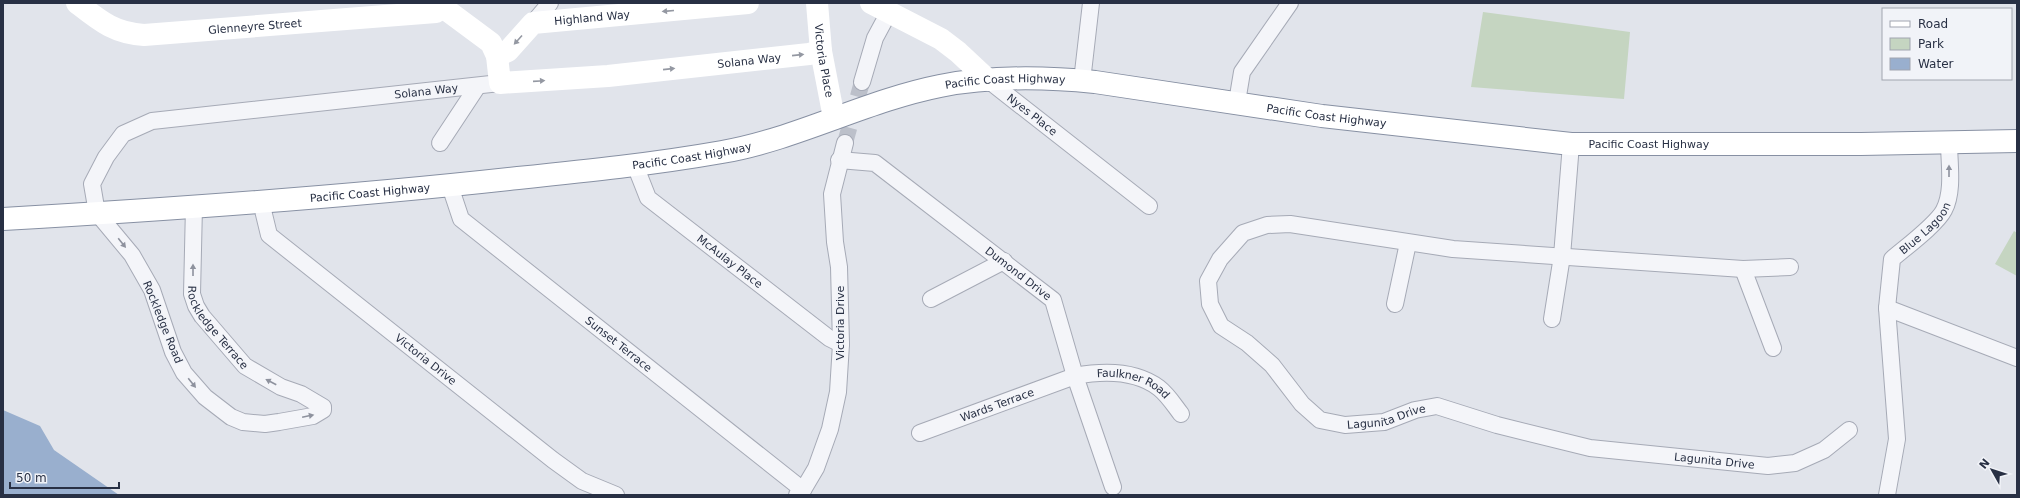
<svg xmlns="http://www.w3.org/2000/svg" width="2020" height="498" viewBox="0 0 2020 498" font-family="'DejaVu Sans',sans-serif">
<rect width="100%" height="100%" fill="#e1e4eb"/>
<!-- green -->
<path fill="#c5d5c1" d="M1483,12L1630,32L1624,99L1471,87Z
M2014,231L2017,233V276L1995,264Z"/>
<!-- water -->
<path fill="#99afce" d="M3,410L40,426L54,450L119,495H3Z"/>
<g fill="none" stroke-linecap="round" stroke-linejoin="round">
<!-- street-tunnel -->
<path stroke="#bcc0ca" stroke-width="16" stroke-dasharray="16 8" stroke-linecap="butt" d="M845,143L862,82"/>
<defs>
<g id="street">
<path d="M533,23L550,3"/>
<path id="s1" d="M988,80L1149,206"/>
<path d="M1082,81L1091,3"/>
<path d="M862,82L875,38L889,12"/>
<path d="M1237,102L1242,72L1290,3"/>
<path d="M440,143L477,87"/>
<path id="s2" d="M839,160L875,163L1053,300L1075,376L1113,487"/>
<path id="s3" d="M635,165L648,198L829,338L841,344"/>
<path id="s4" d="M450,186L461,219L803,490"/>
<path id="s5" d="M261,202L269,235L553,460L582,481L616,495"/>
<path id="s6" d="M194,206L192,294L196,306L202,316L245,366L281,387L301,394L323,407V410L313,416L279,422L265,424L243,422L231,417L205,397L184,373L173,352L152,290L132,255L97,213L92,184L106,157L123,134L152,121L500,83"/>
<path id="s7" d="M1790,267L1743,269L1453,249L1290,224L1267,225L1243,233L1220,259L1208,281L1210,304L1221,326L1247,343L1272,365L1302,404L1320,420L1345,425L1384,422L1415,410L1437,406L1497,425L1590,448L1768,466L1795,463L1824,450L1849,430"/>
<path d="M1743,269L1773,348"/>
<path d="M931,299L1004,261"/>
<path d="M1395,304L1408,243"/>
<path d="M1887,308L2017,358"/>
<path d="M1552,319L1562,256L1571,144"/>
<path id="s8" d="M920,433L1075,376C1102,371 1135,370 1159,388C1168,395 1174,405 1181,414"/>
<path d="M797,495L803,490L816,468L830,429L838,392L841,344L839,267L835,242L832,194L845,143"/>
<path id="s9" d="M1887,495L1897,439L1887,308L1892,259C1906,247 1937,224 1944,210C1954,191 1949,163 1949,142"/>
</g>
<g id="highway">
<path id="s14" d="M3,219C175,209 347,197 518,178C586,171 654,164 722,152C797,139 865,101 940,86C990,76 1045,77 1095,82L1322,116L1571,144H1861L2017,141"/>
</g>
</defs>
<!-- street casing -->
<use href="#street" stroke="#a6aab6" stroke-width="18"/>
<!-- highway casing -->
<use href="#highway" stroke="#8790a3" stroke-width="24"/>
<!-- street -->
<use href="#street" stroke="#f4f5f9" stroke-width="16"/>
<!-- secondary -->
<g stroke="#fff" stroke-width="22">
<path id="s10" d="M77,3C100,21 114,33 144,35L436,12L441,8"/>
<path id="s11" d="M437,3L491,43L497,56L500,83L608,76L809,54L821,51"/>
<path id="s12" d="M817,3L821,51L834,118"/>
<path d="M871,3L941,39L958,52L988,80"/>
<path id="s13" d="M497,56L508,51L533,23L748,3"/>
</g>
<!-- highway -->
<use href="#highway" stroke="#fff" stroke-width="22"/>
</g>
<!-- one-way arrows -->
<defs><path id="oneway-solid" d="M-6-.8H1V-3.2L6.5 0L1 3.2V.8H-6Z"/></defs>
<g fill="#9498a2">
<use href="#oneway-solid" transform="translate(668 11) rotate(175)"/>
<use href="#oneway-solid" transform="translate(518 40) rotate(132)"/>
<use href="#oneway-solid" transform="translate(798 55) rotate(-6)"/>
<use href="#oneway-solid" transform="translate(669 69) rotate(-6)"/>
<use href="#oneway-solid" transform="translate(539 81) rotate(-4)"/>
</g>
<g fill="#8e929e">
<use href="#oneway-solid" transform="translate(1949 171) rotate(-90)"/>
<use href="#oneway-solid" transform="translate(122 243) rotate(51)"/>
<use href="#oneway-solid" transform="translate(193 270) rotate(-90)"/>
<use href="#oneway-solid" transform="translate(271 382) rotate(-152)"/>
<use href="#oneway-solid" transform="translate(192 383) rotate(51)"/>
<use href="#oneway-solid" transform="translate(308 416) rotate(-12)"/>
</g>
<g text-anchor="middle" stroke-width="3" stroke-linejoin="round" paint-order="stroke">
<!-- street labels -->
<g font-size="11" fill="#283044" stroke="#f1f3f8">
<text dy="4" stroke="none"><textPath href="#s13" startOffset="109">Highland Way</textPath></text>
<text dy="4" stroke="none"><textPath href="#s10" startOffset="187">Glenneyre Street</textPath></text>
<text dy="4" stroke="none"><textPath href="#s11" startOffset="359">Solana Way</textPath></text>
<text dy="4" stroke="none"><textPath href="#s12" startOffset="58">Victoria Place</textPath></text>
<text dy="4" stroke="none"><textPath href="#s14" startOffset="1016">Pacific Coast Highway</textPath></text>
<text dy="4" stroke="none"><textPath href="#s6" startOffset="1010">Solana Way</textPath></text>
<text dy="4" stroke="none"><textPath href="#s1" startOffset="56">Nyes Place</textPath></text>
<text dy="4" stroke="none"><textPath href="#s14" startOffset="1340">Pacific Coast Highway</textPath></text>
<text dy="4" stroke="none"><textPath href="#s14" startOffset="1664">Pacific Coast Highway</textPath></text>
<text dy="4" stroke="none"><textPath href="#s14" startOffset="692">Pacific Coast Highway</textPath></text>
<text dy="4" stroke="none"><textPath href="#s14" startOffset="368">Pacific Coast Highway</textPath></text>
<text dy="4" stroke="none"><textPath href="#s9" startOffset="283">Blue Lagoon</textPath></text>
<text dy="4" stroke="none"><textPath href="#s3" startOffset="139">McAulay Place</textPath></text>
<text dy="4" stroke="none"><textPath href="#s2" startOffset="217">Dumond Drive</textPath></text>
<text transform="translate(163 322) rotate(68)" y="4">Rockledge Road</text>
<text transform="translate(840 323) rotate(-90)" y="4">Victoria Drive</text>
<text dy="4" stroke="none"><textPath href="#s6" startOffset="130">Rockledge Terrace</textPath></text>
<text dy="4" stroke="none"><textPath href="#s4" startOffset="236">Sunset Terrace</textPath></text>
<text dy="4" stroke="none"><textPath href="#s5" startOffset="234">Victoria Drive</textPath></text>
<text dy="4" stroke="none"><textPath href="#s8" startOffset="226">Faulkner Road</textPath></text>
<text dy="4" stroke="none"><textPath href="#s8" startOffset="82">Wards Terrace</textPath></text>
<text dy="4" stroke="none"><textPath href="#s7" startOffset="864">Lagunita Drive</textPath></text>
<text dy="4" stroke="none"><textPath href="#s7" startOffset="1200">Lagunita Drive</textPath></text>
</g>
</g>
<!-- border -->
<rect width="2020" height="498" fill="none" stroke="#283044" stroke-width="8"/>
<!-- legend -->
<rect x="1882" y="8" width="130" height="72" fill="#f1f3f8" stroke="#a1a5b0"/>
<rect x="1890" y="21" width="20" height="6" fill="#ffffff" stroke="#a1a5b0"/>
<text x="1918" y="28" font-size="12" fill="#283044">Road</text>
<rect x="1890" y="38" width="20" height="12" fill="#c5d5c1" stroke="#a1a5b0"/>
<text x="1918" y="48" font-size="12" fill="#283044">Park</text>
<rect x="1890" y="58" width="20" height="12" fill="#99afce" stroke="#a1a5b0"/>
<text x="1918" y="68" font-size="12" fill="#283044">Water</text>
<!-- north arrow -->
<g transform="translate(1992 470) rotate(309)" stroke="#f1f3f8" stroke-width="3" paint-order="stroke">
<path d="M0-3L7 15L0 10L-7 15Z" fill="#283044"/>
<text y="-6" font-size="11" font-weight="bold" text-anchor="middle" fill="#283044">N</text>
</g>
<!-- scale -->
<path d="M10 482v6h109v-6" fill="none" stroke="#283044" stroke-width="2"/>
<text x="16" y="482" font-size="12" fill="#283044" stroke="#f1f3f8" stroke-width="3" paint-order="stroke">50 m</text>
</svg>
